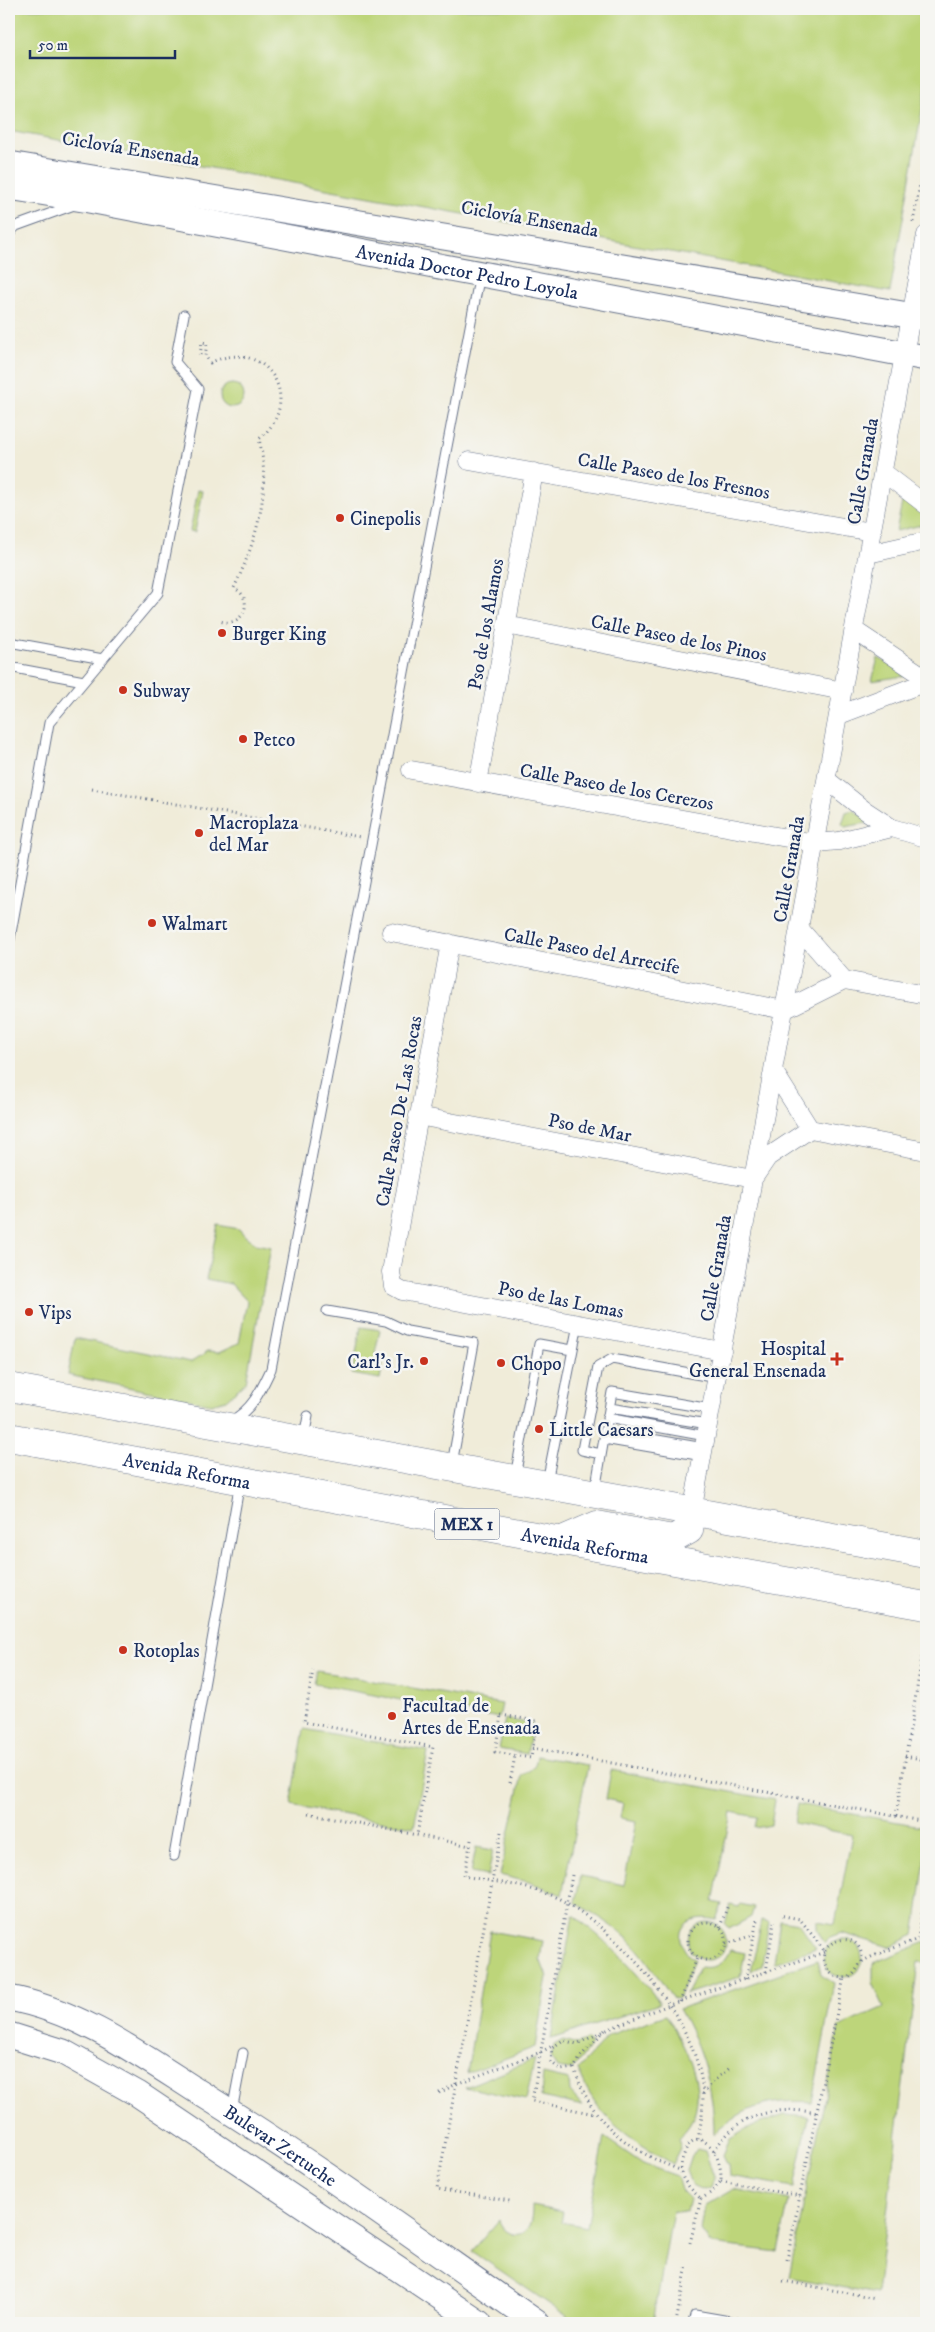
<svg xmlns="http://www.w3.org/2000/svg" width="935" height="2332" viewBox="0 0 935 2332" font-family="'IM FELL DW Pica',serif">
<rect width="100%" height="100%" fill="#f6f6f2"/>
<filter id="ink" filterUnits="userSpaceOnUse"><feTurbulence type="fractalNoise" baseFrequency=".02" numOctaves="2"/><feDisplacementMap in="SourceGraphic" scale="10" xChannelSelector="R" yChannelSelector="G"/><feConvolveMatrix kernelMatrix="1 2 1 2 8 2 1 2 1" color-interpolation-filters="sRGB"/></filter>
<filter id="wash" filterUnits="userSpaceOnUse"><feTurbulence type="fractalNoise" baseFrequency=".0096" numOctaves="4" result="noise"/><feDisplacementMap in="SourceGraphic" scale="20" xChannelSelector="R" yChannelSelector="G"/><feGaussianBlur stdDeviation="1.12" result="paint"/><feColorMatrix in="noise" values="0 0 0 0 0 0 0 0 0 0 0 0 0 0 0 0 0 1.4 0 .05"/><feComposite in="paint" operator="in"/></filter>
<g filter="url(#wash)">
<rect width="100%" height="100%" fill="#f0ecd9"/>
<!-- green -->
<path fill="#bdd57a" stroke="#6c826c" d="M9,9H926V88L890,292L9,131Z
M220 396a12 12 0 1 1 24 0a12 12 0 1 1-24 0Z
M198,490L203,491L195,532L190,531Z
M903,498L926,516V524L896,531Z
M878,658L910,675L872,681Z
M853,810L872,822L845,827L842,824L846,812Z
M218,1225L239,1229L245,1236L256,1244L271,1247L246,1382L226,1400L211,1404L68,1375L75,1338L191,1362L208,1351L219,1352L239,1343L247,1301L231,1284L206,1279Z
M361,1327L380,1330L375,1354L384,1356L380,1379L352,1374Z
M317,1671L502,1704L499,1718L314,1684Z
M505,1719L533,1724L527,1754L499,1749Z
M304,1729L428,1751L414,1827L291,1805Z
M537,1756L588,1765L562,1895L532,1883L500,1875L522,1775C531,1770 536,1767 537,1756Z
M611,1770L775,1800L771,1825L755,1828L757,1817L731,1812L713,1902L722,1904L716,1920C682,1911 668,1938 694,1960L678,1998L673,1999C659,1979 646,1957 629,1940C613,1925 594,1914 575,1902L581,1876L624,1885L636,1821L620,1818L623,1803L606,1799Z
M797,1804L926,1827V1853L914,1935L890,1947L841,1933L830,1937L825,1944L817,1929V1921L835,1924L852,1835L794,1823Z
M476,1847L493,1850L488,1876L471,1873Z
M740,1904L754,1907L751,1917L729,1929L725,1924L730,1905L739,1907Z
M573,1915C607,1941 635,1969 660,2003L551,2039Z
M762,1920L769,1922L762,1966L751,1971Z
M780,1920L798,1923L816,1948L774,1963Z
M688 1941a19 19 0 1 1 38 0a19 19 0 1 1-38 0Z
M490,1931L543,1941L540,1959L547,1977L535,2047L467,2073Z
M824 1958a19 19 0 1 1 38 0a19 19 0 1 1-38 0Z
M926,1942V1963L918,1962L877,2294L789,2277L839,2027L884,2007L873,1983V1963Z
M730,1950L745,1953L740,1977L686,1994L700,1967C716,1969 723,1964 730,1950Z
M818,1960L821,1975L834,1983L812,2102C771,2099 744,2106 714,2134C714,2089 702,2048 679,2009Z
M666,2015C684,2044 710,2090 690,2124C687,2129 682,2134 678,2139L681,2148L673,2164C627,2136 598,2121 578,2069L609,2035Z
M563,2040L577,2044L588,2040L591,2044C588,2050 575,2067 570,2070L557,2068L550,2057L554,2045Z
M535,2059L526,2100L465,2087Z
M543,2074L569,2080L570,2092L583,2106L541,2097Z
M785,2115L809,2117L794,2187L729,2176L728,2165L723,2155L730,2139L752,2126Z
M604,2137L643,2164L677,2176L681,2190L690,2199L687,2212L673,2211L653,2323H577L472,2251L499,2220C503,2234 521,2241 529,2226C532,2220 532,2212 532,2206L563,2212L561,2222L587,2227Z
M697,2149L705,2151L714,2177L710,2188L703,2190L693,2185L686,2170L691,2155Z
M733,2189L789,2200L778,2252L711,2244L701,2231L705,2205Z"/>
</g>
<g filter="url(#ink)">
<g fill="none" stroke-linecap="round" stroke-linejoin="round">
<defs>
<path id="service" d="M9,234L16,226L74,205
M9,642L103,659
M9,667L84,681
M9,944L49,723L158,593L198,389L175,362L184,315
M327,1311L386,1321L407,1331L474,1343L452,1464
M610,1408L708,1424
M607,1418L706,1436
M231,1421C253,1409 261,1390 271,1369L480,274
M605,1431L704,1448
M304,1438L308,1416
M604,1439L703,1456
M601,1454L582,1450L598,1367L612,1359L717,1378
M515,1477L539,1344L572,1350
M547,1482L578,1324
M595,1491L612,1392L711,1409
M174,1856L240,1482
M232,2111L243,2053
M693,2323L695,2315L741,2323"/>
<path id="minor" d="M469,461L872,532
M883,472L926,505
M868,554L926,541
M506,625L843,691
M854,630L926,678
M839,715L926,682
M411,770L815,843L839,841L892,828
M827,780L863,809L892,828L926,838
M478,783L534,472
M799,928L844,980
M391,932L784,1010L844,980
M450,943L391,1272L393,1286L402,1291L722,1351
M844,980L926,995
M773,1070L810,1129L926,1151
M418,1116L753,1179L768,1157L810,1129
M692,1512L926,235"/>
<g id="secondary">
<path d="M9,164L926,318"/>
<path id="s1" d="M9,187L89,200L926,358"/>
<path id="s2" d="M9,1998C79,2011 138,2053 197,2091C314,2163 425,2245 537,2323"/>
<path d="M9,2035L63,2052L138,2094L479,2323"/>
</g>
<g id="trunk">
<path d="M9,1387L926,1554"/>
<path id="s3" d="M9,1437L551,1539L926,1606"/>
<path d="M560,1541L597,1525L673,1539L689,1530L692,1512"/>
</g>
</defs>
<!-- service casing -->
<use href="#service" stroke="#667189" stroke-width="11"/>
<!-- minor casing -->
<use href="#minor" stroke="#667189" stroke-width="19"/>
<!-- secondary casing -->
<use href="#secondary" stroke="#667189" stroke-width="27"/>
<!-- trunk casing -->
<use href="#trunk" stroke="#667189" stroke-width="29"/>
<!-- path -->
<path stroke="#667189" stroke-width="3" stroke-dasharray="1 4" stroke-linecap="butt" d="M913,222L926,151
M200,355L202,342L207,343L205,356L210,363C265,335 307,400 259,439C272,492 256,541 234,588C256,599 243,629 220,621
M92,789L360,837
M313,1670L304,1722L433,1747L417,1835
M501,1715L537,1721L531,1758L495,1752Z
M532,1748L926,1822
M905,1756L926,1760
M510,1783L515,1756
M309,1813L470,1846
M896,1816L926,1633
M501,1832L437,2189L510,2201
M471,1840L464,1876C498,1883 538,1886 567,1903C623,1937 689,2013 701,2078C705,2098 702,2119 698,2139
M572,1875L532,2101L595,2114
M688 1941a19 19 0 1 1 38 0a19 19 0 1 1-38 0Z
M720,1927L728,1905
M918,1939L926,1888
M726,1944L753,1935
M862,1962C864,1924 810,1940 827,1968C829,1972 833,1976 838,1977C856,1981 854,1969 862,1962C866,1957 917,1940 926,1936
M766,1972L774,1922
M745,1980L757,1920
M680,2002L697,1958
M605,2030L581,2056L574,2068L561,2070L551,2062L552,2048L563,2040L577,2044C656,2005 742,1981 825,1952L800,1919L779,1915
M574,2068C592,2123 626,2149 680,2170
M439,2093L456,2084L541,2052L554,2045
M703,2094L715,2080L731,2067
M714,2151C737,2114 776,2105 817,2113
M721,2181L800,2196
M690,2243L701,2199L712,2192L721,2181C722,2165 715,2143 698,2139C691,2141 687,2145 685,2152C675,2175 684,2182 701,2199
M787,2260L844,1977
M783,2281L876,2298
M676,2323L687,2265"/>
<!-- service -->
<use href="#service" stroke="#fff" stroke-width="9"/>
<!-- minor -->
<use href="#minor" stroke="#fff" stroke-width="18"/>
<!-- secondary -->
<use href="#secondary" stroke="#fff" stroke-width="25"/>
<!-- trunk -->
<use href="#trunk" stroke="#fff" stroke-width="28"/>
</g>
</g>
<!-- markers -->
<g fill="#c8321e" stroke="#f6f6f2" stroke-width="2">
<circle cx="340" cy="518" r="5"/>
<circle cx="222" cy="633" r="5"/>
<circle cx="123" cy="690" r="5"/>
<circle cx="243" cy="739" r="5"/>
<circle cx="199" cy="833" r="5"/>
<circle cx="152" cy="923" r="5"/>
<circle cx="29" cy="1312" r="5"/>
<path d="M834.5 1351.5h5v5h5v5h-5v5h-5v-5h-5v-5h5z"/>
<circle cx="424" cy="1361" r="5"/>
<circle cx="501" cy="1363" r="5"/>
<circle cx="539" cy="1429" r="5"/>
<circle cx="123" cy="1650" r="5"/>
<circle cx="392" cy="1716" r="5"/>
</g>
<g text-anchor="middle" stroke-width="5" stroke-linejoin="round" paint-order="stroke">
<!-- shield labels -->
<rect fill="#f6f6f2" stroke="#5d6b8a" stroke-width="1" x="434.5" y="1508.5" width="65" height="31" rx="4"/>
<g font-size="18" font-weight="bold" fill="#1b2f5e">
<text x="467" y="1530">MEX 1</text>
</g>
<!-- street labels -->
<g font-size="19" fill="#1b2f5e" stroke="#f6f6f2">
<text transform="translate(131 148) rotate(9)" y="7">Ciclovía Ensenada</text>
<text transform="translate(530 218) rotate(10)" y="7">Ciclovía Ensenada</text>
<text dy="7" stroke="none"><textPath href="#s1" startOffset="466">Avenida Doctor Pedro Loyola</textPath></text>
<text transform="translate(862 471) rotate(-80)" y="7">Calle Granada</text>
<text transform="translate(674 475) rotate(10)" y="7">Calle Paseo de los Fresnos</text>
<text transform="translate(485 624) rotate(-80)" y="7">Pso de los Alamos</text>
<text transform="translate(679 637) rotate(11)" y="7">Calle Paseo de los Pinos</text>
<text transform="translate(617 786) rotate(10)" y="7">Calle Paseo de los Cerezos</text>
<text transform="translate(788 869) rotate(-80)" y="7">Calle Granada</text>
<text transform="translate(592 950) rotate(11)" y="7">Calle Paseo del Arrecife</text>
<text transform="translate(398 1111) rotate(-80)" y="7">Calle Paseo De Las Rocas</text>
<text transform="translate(590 1127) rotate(11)" y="7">Pso de Mar</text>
<text transform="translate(715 1268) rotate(-80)" y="7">Calle Granada</text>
<text transform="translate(561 1299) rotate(11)" y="7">Pso de las Lomas</text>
<text dy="7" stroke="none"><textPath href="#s3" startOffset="181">Avenida Reforma</textPath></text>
<text dy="7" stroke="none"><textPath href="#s3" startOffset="586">Avenida Reforma</textPath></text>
<text dy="7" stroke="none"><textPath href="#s2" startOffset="311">Bulevar Zertuche</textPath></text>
</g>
<!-- poi labels -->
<g font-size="19" fill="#1b2f5e" stroke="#f6f6f2" text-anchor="start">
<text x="350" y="525">Cinepolis</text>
<text x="232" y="640">Burger King</text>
<text x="133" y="697">Subway</text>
<text x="253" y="746">Petco</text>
<text x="209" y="829">Macroplaza<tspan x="209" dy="22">del Mar</tspan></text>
<text x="162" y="930">Walmart</text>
<text x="39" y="1319">Vips</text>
<text x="826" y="1355" text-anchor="end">Hospital<tspan x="826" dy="22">General Ensenada</tspan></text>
<text x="414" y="1368" text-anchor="end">Carl's Jr.</text>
<text x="511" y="1370">Chopo</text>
<text x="549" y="1436">Little Caesars</text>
<text x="133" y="1657">Rotoplas</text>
<text x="402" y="1712">Facultad de<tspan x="402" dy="22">Artes de Ensenada</tspan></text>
</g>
</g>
<!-- margin -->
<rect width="935" height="2332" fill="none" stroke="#f6f6f2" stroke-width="30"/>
<!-- scale -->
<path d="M30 50v8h145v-8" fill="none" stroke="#1b2f5e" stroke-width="2.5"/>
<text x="38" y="50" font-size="15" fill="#1b2f5e" stroke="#f6f6f2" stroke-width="4" paint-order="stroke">50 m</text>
</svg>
